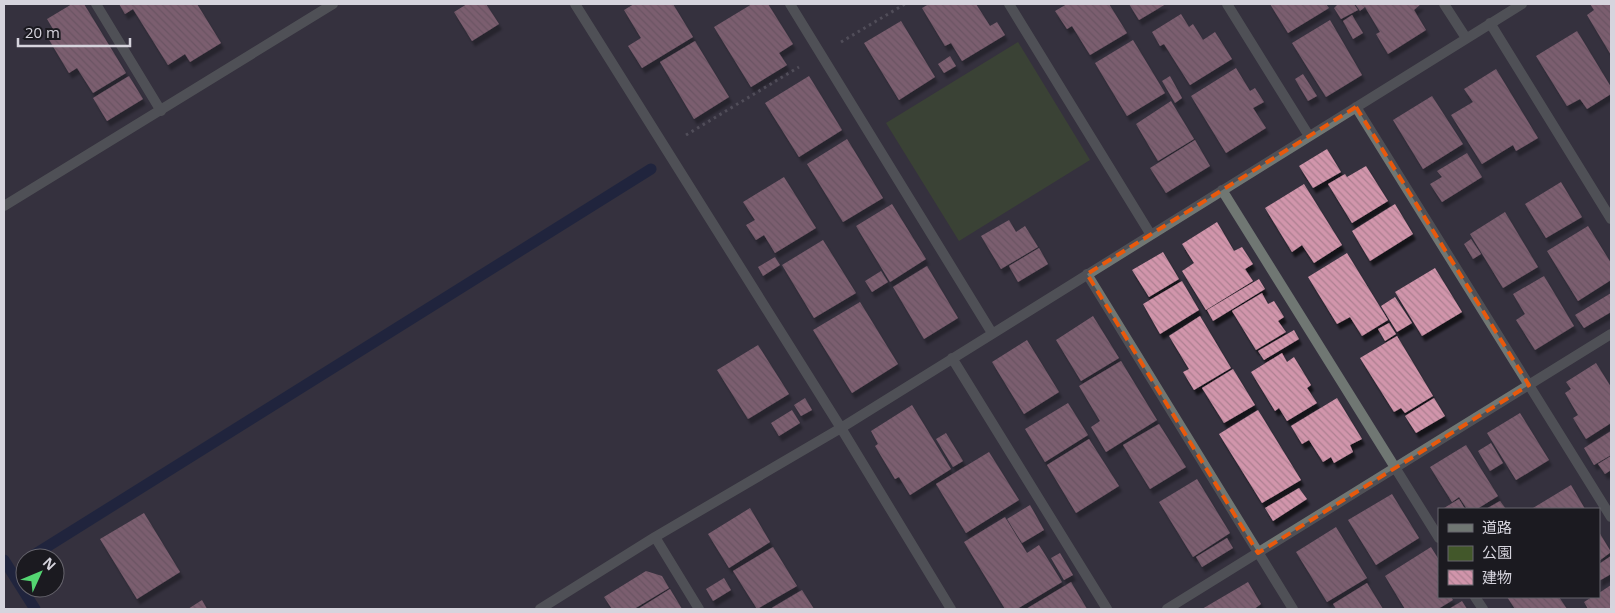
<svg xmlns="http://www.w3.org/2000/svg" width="1615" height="613" viewBox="0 0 1615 613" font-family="'Open Sans','Noto Sans JP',sans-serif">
<defs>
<pattern id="building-back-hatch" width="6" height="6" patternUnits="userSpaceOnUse" patternTransform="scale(1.25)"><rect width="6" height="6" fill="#d195ab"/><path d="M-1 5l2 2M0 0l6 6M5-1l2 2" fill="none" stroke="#ad8091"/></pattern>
<filter id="shadow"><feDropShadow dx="3" dy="5.5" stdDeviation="1" flood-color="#0009"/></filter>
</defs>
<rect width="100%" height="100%" fill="#35313e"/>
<!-- green -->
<path fill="#42572a" d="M1018,42L1090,160L959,241L886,123Z"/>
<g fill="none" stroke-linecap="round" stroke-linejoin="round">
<!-- stream -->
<path stroke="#07163d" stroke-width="11" d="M29,558L651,169
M4,560L35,609"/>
</g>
<!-- building -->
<path fill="url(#building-back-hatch)" filter="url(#shadow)" d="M72,4H84L126,73L93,93L77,68L69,73L48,38L56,34L47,19Z
M119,4H197L221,43L190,62L185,54L168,65L133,9L125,14Z
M467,4H486L499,24L472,41L454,12Z
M634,4H673L693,37L642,68L628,46L641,38L624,10Z
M752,4H768L793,44L779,53L787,65L751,87L714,27Z
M929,4H976L990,26L997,22L1005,35L962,61L951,43L945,46L922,8Z
M1067,4H1109L1127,33L1090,55L1072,26L1067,29L1055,11Z
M1129,4H1166L1139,20Z
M1270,4H1326L1329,8L1288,33Z
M1338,4H1354L1358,10L1341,19L1334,8Z
M1355,4H1421L1414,10L1426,30L1388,54L1376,34L1380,32L1365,7L1360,11Z
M1590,4H1611V55L1587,15L1594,10Z
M1181,14L1189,27L1193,24L1203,40L1215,32L1232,59L1190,85L1164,44L1160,46L1152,32Z
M1352,15L1363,33L1353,39L1343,21Z
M1330,20L1362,75L1326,97L1292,43Z
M901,21L935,77L899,100L864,43Z
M1577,31L1611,87V94L1587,109L1580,99L1567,106L1536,56Z
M1133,40L1165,93L1127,116L1095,63Z
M695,41L729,97L694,119L660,62Z
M950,56L956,66L944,73L938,64Z
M1236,68L1250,91L1255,88L1264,102L1253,108L1266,128L1226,153L1191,96Z
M1496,69L1538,138L1516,151L1513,145L1482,164L1451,115L1473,102L1464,89Z
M1303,74L1317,96L1308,101L1295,79Z
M129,76L143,99L107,121L93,98Z
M809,76L842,130L799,157L765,103Z
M1170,76L1182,98L1175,103L1162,81Z
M1432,96L1463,144L1423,169L1393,120Z
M1171,101L1194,139L1158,161L1136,124Z
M847,139L883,198L843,222L807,164Z
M1195,140L1210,166L1166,193L1150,168Z
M1327,149L1341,172L1313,188L1299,166Z
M1467,153L1482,177L1442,202L1430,184L1442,177L1437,171Z
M1366,166L1388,201L1352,223L1328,184L1345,174L1347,177Z
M784,177L816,228L775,253L764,235L756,240L746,225L755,220L743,202Z
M1561,182L1582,217L1546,238L1525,204Z
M1304,184L1342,245L1314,263L1302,245L1292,252L1265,208Z
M892,204L926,259L890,282L856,226Z
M1395,204L1413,234L1370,261L1352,231Z
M1505,212L1538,267L1503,288L1470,234Z
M1009,220L1016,232L1025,226L1038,247L1001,269L981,236Z
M1217,222L1234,251L1242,247L1253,264L1245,269L1253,281L1206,310L1182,271L1194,263L1182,244Z
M1588,226L1611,263V280L1578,301L1547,251Z
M1471,239L1481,254L1473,259L1464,244Z
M823,240L856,293L814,318L782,265Z
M1039,248L1048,264L1018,282L1009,266Z
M1163,252L1179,279L1149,297L1132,270Z
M1347,253L1388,320L1362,336L1350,317L1337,324L1308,277Z
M775,257L780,265L763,276L758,267Z
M927,266L958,318L924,339L893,287Z
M1435,268L1462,312L1422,336L1395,292Z
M881,271L888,282L872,292L865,281Z
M1544,276L1574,326L1535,350L1516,320L1525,314L1513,294Z
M1259,279L1265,289L1213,321L1207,310Z
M1182,281L1199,310L1160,334L1143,304Z
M1262,293L1268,304L1274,301L1284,317L1278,321L1286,332L1256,350L1232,311Z
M1611,293V312L1584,328L1575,315Z
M1395,297L1412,323L1397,332L1381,306Z
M860,302L898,364L852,393L813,330Z
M1093,316L1119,358L1081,381L1056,340Z
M1200,316L1231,368L1194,390L1183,372L1189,369L1169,336Z
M1389,323L1396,334L1385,341L1378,329Z
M1294,330L1299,339L1264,360L1258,351Z
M1397,336L1433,396L1405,413L1401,408L1394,412L1360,358Z
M1027,340L1059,392L1024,414L992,362Z
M758,345L789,394L748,419L717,370Z
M1282,353L1287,362L1294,357L1311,385L1307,388L1317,403L1287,421L1279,408L1275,411L1251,372Z
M1121,361L1157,420L1106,452L1091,427L1100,421L1079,386Z
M1596,363L1611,387V423L1586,439L1573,418L1578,415L1565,393L1571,389L1566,382Z
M1233,369L1255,405L1224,423L1202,388Z
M805,398L812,410L801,416L794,405Z
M1337,398L1362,439L1350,445L1353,452L1334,463L1331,457L1323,462L1309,440L1302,444L1291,426Z
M1434,398L1445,416L1416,433L1405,416Z
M1068,403L1088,435L1045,462L1025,429Z
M912,405L951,469L910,495L899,477L895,479L875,446L878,444L871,431Z
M792,410L800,423L779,436L771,423Z
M1258,410L1301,480L1262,503L1219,434Z
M1520,413L1549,460L1516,480L1487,433Z
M1159,424L1186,467L1150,489L1123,445Z
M1611,431V455L1594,465L1584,448Z
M946,433L963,461L953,467L936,439Z
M1089,439L1119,486L1076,513L1047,465Z
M1491,443L1503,463L1490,471L1478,451Z
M1466,445L1498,496L1477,509H1467L1459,497L1452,502L1430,467Z
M989,452L1019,500L966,533L936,484Z
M1611,456V470L1605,474L1598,464Z
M1197,479L1230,533L1193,557L1159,502Z
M1571,485L1585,509H1534L1533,508Z
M1299,488L1307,499L1273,521L1265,508Z
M1392,494L1419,538L1376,565L1348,520Z
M1459,499L1465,509H1445L1444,508Z
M1500,501L1506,509H1486Z
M1030,505L1044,530L1022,543L1007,519Z
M750,508L770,542L729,568L708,534Z
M144,513L180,572L137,599L100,539Z
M1005,517L1027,553L1039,545L1062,582L1017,609H1005L964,542Z
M1336,527L1367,578L1327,602L1296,552Z
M1599,532L1611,552L1599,561Z
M1227,538L1233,548L1202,567L1196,557Z
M773,547L797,586L757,609L733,571Z
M1431,547L1439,560V597H1451L1453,600L1438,609H1405L1385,576Z
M1060,553L1073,575L1064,580L1051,558Z
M1611,556V574L1599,581V564Z
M646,571L662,576L669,588L634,609H612L604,597Z
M724,578L731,590L713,601L706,589Z
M1071,582L1087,609H1026Z
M1248,582L1261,604L1254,609H1202Z
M1367,583L1383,609H1336L1333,604Z
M1611,585V609H1588L1584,602L1592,597H1599V593Z
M670,589L682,609H638Z
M802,590L814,609H770Z
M1507,597H1559L1567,609H1515Z
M202,600L207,609H188Z
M1462,601L1467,609H1449Z"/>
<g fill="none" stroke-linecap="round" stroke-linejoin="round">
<!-- path -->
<path stroke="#73707b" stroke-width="3" stroke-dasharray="2.5 4" stroke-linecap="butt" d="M841,42L905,4
M686,135L799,67"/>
<!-- service -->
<path stroke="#707773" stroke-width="10" d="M96,4L161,111"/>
<!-- minor -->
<path stroke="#707773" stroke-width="10" d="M575,4L841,428L951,609
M790,4L992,333
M1009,4L1151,235
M1227,4L1309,136
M1444,4L1466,38
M1490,23L1611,219
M1356,107L1611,517
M1222,190L1439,538
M4,206L333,4
M1087,274L1293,609
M952,358L1107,609
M655,537L699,609
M1475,597L1483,609
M540,609L655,537L841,428L1522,4
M1167,609L1611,334"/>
</g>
<!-- marked area -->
<path d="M0 0H1615V613H0ZM1356,107L1529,385L1258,553L1087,274Z" fill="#35313e" fill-opacity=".55" fill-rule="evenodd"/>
<path fill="none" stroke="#e8590c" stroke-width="4" stroke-dasharray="10 6" stroke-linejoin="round" d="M1356,107L1529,385L1258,553L1087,274Z"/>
<!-- border -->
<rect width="1615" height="613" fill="none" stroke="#d6d4dd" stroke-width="10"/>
<!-- legend -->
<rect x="1438" y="508" width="162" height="90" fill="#1b1a20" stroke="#66646c"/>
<rect x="1448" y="524" width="25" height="8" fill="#707773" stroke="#66646c"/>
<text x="1482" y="533" font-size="15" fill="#d6d4dd">道路</text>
<rect x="1448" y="546" width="25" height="15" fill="#42572a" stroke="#66646c"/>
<text x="1482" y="558" font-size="15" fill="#d6d4dd">公園</text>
<rect x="1448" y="570" width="25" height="15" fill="url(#building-back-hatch)" stroke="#66646c"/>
<text x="1482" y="583" font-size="15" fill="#d6d4dd">建物</text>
<!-- north arrow -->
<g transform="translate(40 573) rotate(46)"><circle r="24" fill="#1b1a20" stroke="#66646c"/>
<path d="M0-4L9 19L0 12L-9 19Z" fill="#54d672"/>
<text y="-8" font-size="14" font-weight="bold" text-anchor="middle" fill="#d6d4dd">N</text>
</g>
<!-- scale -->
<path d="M18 38v8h112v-8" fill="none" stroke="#d6d4dd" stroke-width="2.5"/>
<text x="25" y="38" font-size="15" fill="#d6d4dd" stroke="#1b1a20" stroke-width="4" paint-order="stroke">20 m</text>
</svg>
